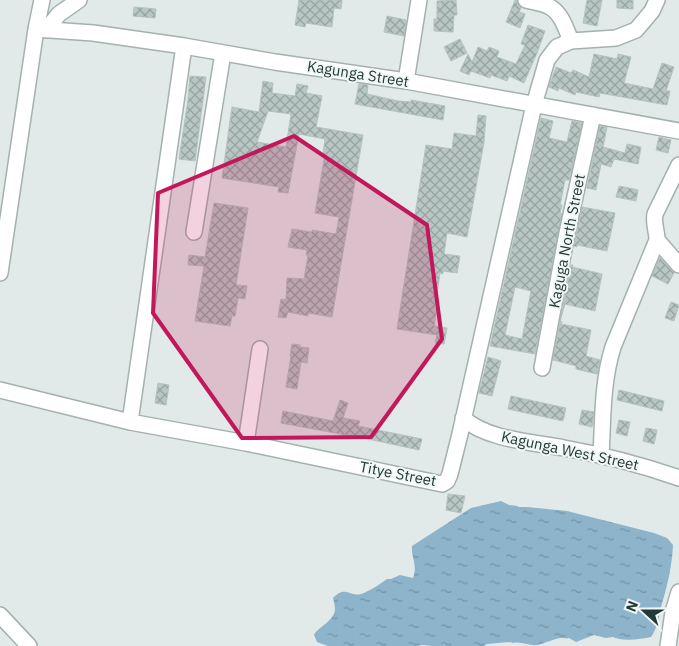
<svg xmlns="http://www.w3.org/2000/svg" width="679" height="646" viewBox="0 0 679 646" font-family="'IBM Plex Sans',sans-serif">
<defs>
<pattern id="water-ripples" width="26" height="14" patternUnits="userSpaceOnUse" patternTransform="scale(1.25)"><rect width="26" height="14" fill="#8db4ca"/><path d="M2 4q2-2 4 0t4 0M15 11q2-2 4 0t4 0" fill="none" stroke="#7393a5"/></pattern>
<pattern id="building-cross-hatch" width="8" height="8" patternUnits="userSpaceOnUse" patternTransform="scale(1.25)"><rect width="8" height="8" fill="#b9c7c4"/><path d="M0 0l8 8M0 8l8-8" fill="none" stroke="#96a3a0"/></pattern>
</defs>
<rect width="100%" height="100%" fill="#e1eae8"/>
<!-- water -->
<path fill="url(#water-ripples)" d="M501,501L509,505L517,506L519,507H527L567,511L654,533L667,538L673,545C672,567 667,587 661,607C659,617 657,629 651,637C641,639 622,642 613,637L606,638L594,635L576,642L569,638C566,639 564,638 561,638C555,638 544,644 537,645C529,646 521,641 513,643L510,642L487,644L484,646H432L423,645L417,646H328L317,642L314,635C319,626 333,622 335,610C335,607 334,601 333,598C346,585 348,597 361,594C368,592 380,584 387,579H391L400,575L413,578C418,565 411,558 412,546L471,508Z"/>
<!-- building -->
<path fill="url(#building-cross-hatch)" stroke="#b4c3c0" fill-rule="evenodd" d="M299,0H342L341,9L334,8L332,27L306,23L305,27L295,25Z
M456,0L457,15H454L453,32L434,31V19H437V1Z
M515,0H517V3L521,8L519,12L525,14L520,28L506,22Z
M587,0H602L597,26L583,23Z
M617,0H633V9L617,8Z
M134,7L156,9L155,18L133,16Z
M387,16L406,20L404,36L384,32Z
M528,25L545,31L537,53L524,83L509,76L507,81L491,75L490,78L471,71L469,75L460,71L468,54L472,62L478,47L487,51L489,47L499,51L497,57L516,64L525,45L521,44Z
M460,39L467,53L451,61L444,47Z
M594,54L617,59L618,54L631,57L624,83L653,89L662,63L674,67L666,91H670L667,105L600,93L599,97L576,92L575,95L559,88L558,91L549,87L556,67L571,73L573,70L589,77Z
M190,76L206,77L195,161L179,159L188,100Z
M263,81L273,83L272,93L295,96L297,84L308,86L306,93L322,96L316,127L363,135L332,317L308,313V316L288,312L286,318L278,317L281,299L286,300L287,278L304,279L308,255H306L307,250L288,247L292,229L312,232V230L336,234L339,217L315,213L325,154H323L325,139L299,134L288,193L278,192L279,187L222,178L232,107L259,112ZM268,111L291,114L286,147L257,142Z
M359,84L368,85L367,94L398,101L411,102V100L445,106L443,120L355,104Z
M478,115L486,116L484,142L467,237L447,233L444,254L460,256L457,273L443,271V274L440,273L435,309H437L434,326L447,328L444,344L435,343L437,335L397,329L426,145L452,149L454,133L476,136Z
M541,118L553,121L549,138L567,142L572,121L582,123L569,180H565L560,205H562L560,213L562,214L535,354L490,346ZM515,287L531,291L522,339L505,335Z
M600,126L607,127L603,147L625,153L627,144L641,147L638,164L614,159L611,167L601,164L596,190L587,188Z
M659,137L671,140L668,153L656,150Z
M619,186L638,190L636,201L616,197Z
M214,203L248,208L236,285L247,286L245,299L238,298L235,316H232L230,326L195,321L204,266L188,265L189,255L205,257Z
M582,207L615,213L607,251L577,245V247L574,246Z
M660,258L674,273L668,284L652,276Z
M571,265H573L572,267L602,274L595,311L565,304L560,321L562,322L561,324L591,330L586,356L600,360L597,374L576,369V366L569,364L553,360Z
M671,302L679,305L674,321L665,318Z
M292,344L300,345V347L309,348L307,363L301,362L297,389L286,387L291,356H290Z
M488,357L501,361L492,396L479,393Z
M158,383L169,385L166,405L155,403Z
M619,390L664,401L662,411L617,400Z
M511,396L566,408L563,421L508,409Z
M340,400L348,403L343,418L360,421L358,426L422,439L419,450L373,440L281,423L283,411L333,421Z
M582,410L594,412L592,427L579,424Z
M619,420L630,422L627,436L616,433Z
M646,428L657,430L654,444L643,441Z
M448,494L465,496L461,513L446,510Z"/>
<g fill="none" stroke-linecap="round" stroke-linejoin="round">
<defs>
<path id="minor" d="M526,0C534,2 543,3 550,7C562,14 566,29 571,41
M36,29L93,33L184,46L275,62L406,81L679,131
M46,30L59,14L79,0
M406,81L419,0
M194,232L223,53
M657,240L679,265
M0,273L36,29L42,0
M542,368L567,233L593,115
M0,390L130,422L246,443L442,484L447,481L450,474L460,434L534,105L547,60L557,47L571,41L616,38L636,30L652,11L657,0
M463,418C487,440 533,442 564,448C603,455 642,465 679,478
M130,422L184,46
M246,443L260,349
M601,456C603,419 602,382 613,347L657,240C657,231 653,223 655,214L679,165
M0,615L29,646
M668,646L673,612L679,592"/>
</defs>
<!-- minor casing -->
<use href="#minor" stroke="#a4b1b0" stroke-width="18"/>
<!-- minor -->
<use href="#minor" stroke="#fff" stroke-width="15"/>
</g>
<!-- marked area -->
<path fill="#c2185b" fill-opacity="0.2" stroke="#c2185b" stroke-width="4" stroke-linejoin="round" d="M294,136L427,225L442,339L371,437L242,438L153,313L158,193Z"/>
<g text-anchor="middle" stroke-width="4" stroke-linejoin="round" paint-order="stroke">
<!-- street labels -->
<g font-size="15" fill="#233938" stroke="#f1f7f5">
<text transform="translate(358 74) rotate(9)" y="5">Kagunga Street</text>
<text transform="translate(567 241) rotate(-79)" y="5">Kaguga North Street</text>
<text transform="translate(570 451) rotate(12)" y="5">Kagunga West Street</text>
<text transform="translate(398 474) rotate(11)" y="5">Titye Street</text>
</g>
</g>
<!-- north arrow -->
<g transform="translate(644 611) rotate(291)" stroke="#f1f7f5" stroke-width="4" paint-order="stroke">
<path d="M0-4L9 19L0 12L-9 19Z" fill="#233938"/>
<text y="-8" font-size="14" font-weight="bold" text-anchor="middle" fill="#233938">N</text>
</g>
</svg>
